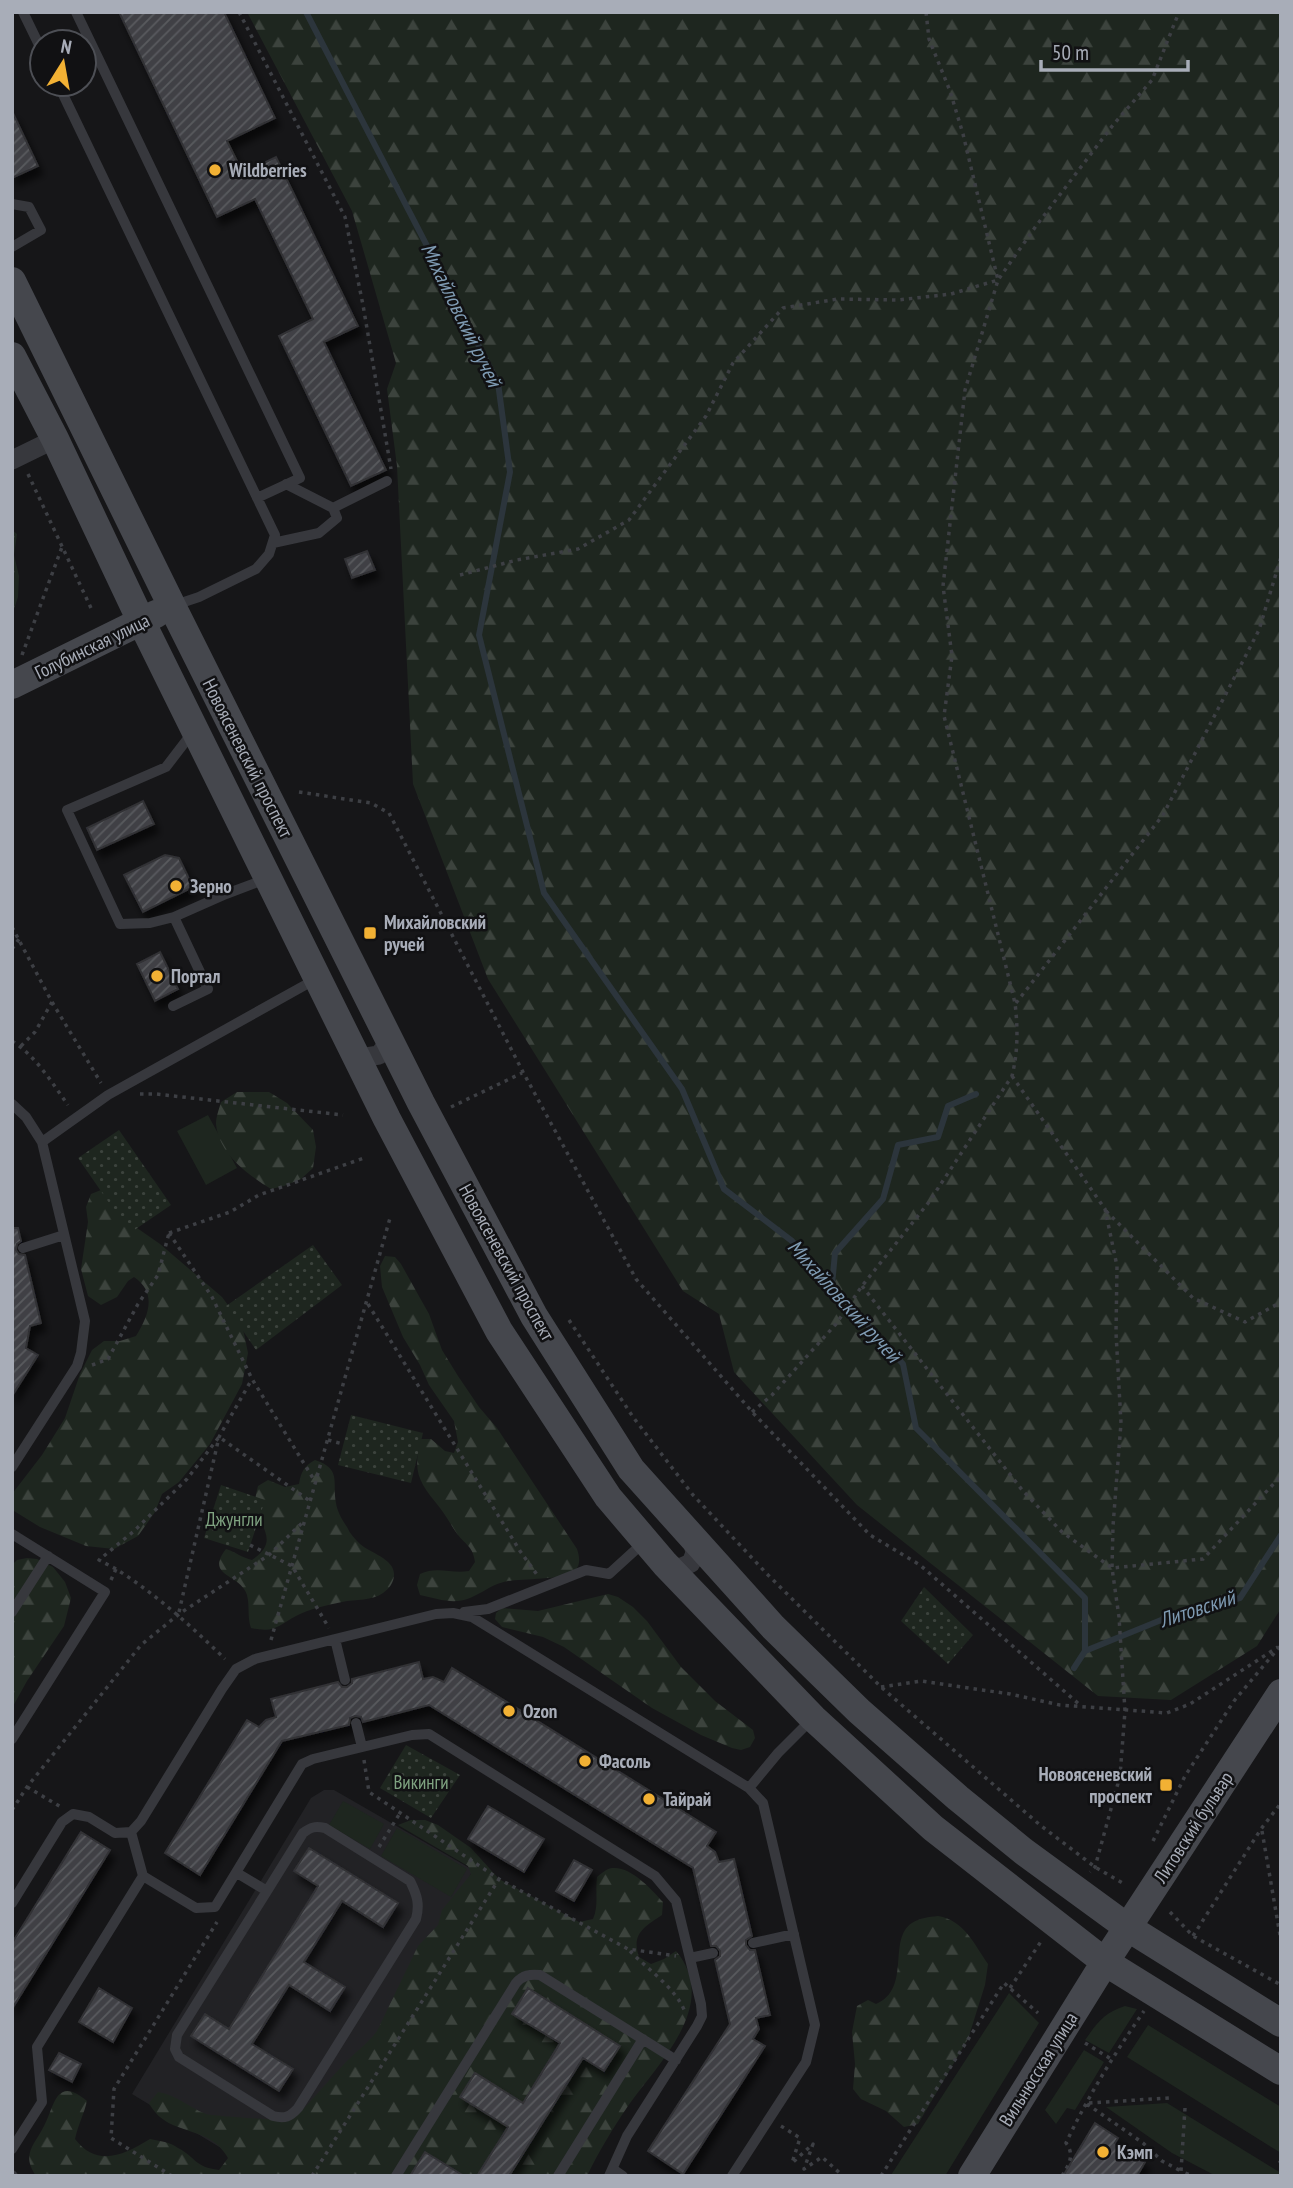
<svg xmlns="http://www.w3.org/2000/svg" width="1293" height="2188" viewBox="0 0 1293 2188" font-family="'PT Sans Narrow',sans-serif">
<defs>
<pattern id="forest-firs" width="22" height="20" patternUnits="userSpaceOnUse" patternTransform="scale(1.75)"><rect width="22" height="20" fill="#1e261f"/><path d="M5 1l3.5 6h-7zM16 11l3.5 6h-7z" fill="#3c433d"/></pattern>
<pattern id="park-dots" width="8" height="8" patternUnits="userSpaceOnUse" patternTransform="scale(1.75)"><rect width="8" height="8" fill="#1e261f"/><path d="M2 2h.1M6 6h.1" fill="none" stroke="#3c433d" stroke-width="1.8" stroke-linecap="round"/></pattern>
<pattern id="building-hatch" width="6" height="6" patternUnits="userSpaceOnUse" patternTransform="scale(1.75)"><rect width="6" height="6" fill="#404145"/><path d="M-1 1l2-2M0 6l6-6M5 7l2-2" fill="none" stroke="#595a5e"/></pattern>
<filter id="shadow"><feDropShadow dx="4.5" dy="8" stdDeviation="3.5" flood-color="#0009"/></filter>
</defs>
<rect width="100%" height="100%" fill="#161618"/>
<!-- built -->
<path fill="#222225" d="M324,1790H334L473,1870L304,2176H267L132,2094L311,1798Z"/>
<!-- grass -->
<path fill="#1e261f" d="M208,1115L237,1168L206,1185L177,1131Z
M343,1801L384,1824L370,1849L329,1825Z
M397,1828L467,1869L451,1897L381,1856Z
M1009,1993L1039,2023L945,2176L891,2175Z
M1125,2006L1137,2009L1109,2053L1085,2040C1097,2023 1105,2012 1125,2006Z
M1148,2025L1281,2107V2153L1127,2057Z
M1084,2050L1104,2062L1075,2110L1067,2108L1056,2124L1045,2110Z
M1167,2103L1281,2173V2176H1216L1172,2153L1106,2107Z"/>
<!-- forest -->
<path fill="url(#forest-firs)" d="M247,12H1281V1608L1257,1646L1171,1700L1098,1696L857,1505L734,1372L719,1314L683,1291L488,979L413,784L397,466L387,389L396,363L352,211Z
M12,530L17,534L14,555L19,576L18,597L12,615Z
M237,1092H269L287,1103L313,1130L316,1147L313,1168L301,1179L284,1186L271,1189C247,1174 219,1154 216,1124C216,1117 219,1109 221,1102Z
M101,1190L137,1228L160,1244L222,1297L242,1324L248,1353L242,1384L210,1444L179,1482L162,1494L155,1512L138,1536L114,1549L86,1546L40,1527L14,1511L12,1494L42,1455L65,1418L80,1374L92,1350L104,1341H120L136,1336C148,1317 158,1293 134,1277L128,1281L117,1297L101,1305L88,1296L81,1269L88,1222L86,1207L91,1194Z
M385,1256L395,1257L401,1264L420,1298L429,1314L442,1350L458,1376L479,1407L497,1428L577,1549C580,1558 581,1567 572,1573C563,1579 522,1579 508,1581C489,1584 477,1599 458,1601C446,1602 433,1598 420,1595L417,1585L420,1574C437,1566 451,1574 469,1571L475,1562C473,1547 467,1546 458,1535C452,1527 447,1517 440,1508C419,1482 412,1473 421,1439H431L445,1451L454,1453L458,1442L454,1421L429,1385L420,1365L403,1337L382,1287L380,1266Z
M315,1460C342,1469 332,1482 336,1503C337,1511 342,1520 347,1527C350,1534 355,1539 360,1544C370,1553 395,1559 394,1575C394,1582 389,1589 383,1593C373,1601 355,1599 342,1602C327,1605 309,1609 296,1616C277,1626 276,1633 251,1628C247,1616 250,1607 247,1595C241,1574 204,1577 226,1549C236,1552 242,1558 252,1560C278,1542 263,1531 256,1509C254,1501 256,1494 258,1486L268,1480L285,1487L299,1484C301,1472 304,1466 315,1460Z
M27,1558L37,1559L53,1567L65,1582L71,1598L64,1626L27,1681L12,1708V1565L17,1560Z
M608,1594L618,1597L633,1607L647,1621L681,1667L715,1701L753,1730L755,1738L750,1747L741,1750L732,1748L701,1735L652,1708L564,1647L543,1637L502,1627L495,1619L496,1613L502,1608L538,1611Z
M411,1820H425L438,1825L471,1848L499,1879L579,1922L593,1919C599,1905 595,1892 597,1877C602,1873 606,1869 612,1868C631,1866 651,1889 663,1902L662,1915C644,1927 631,1934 639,1957L651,1964L664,1959L676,1951C721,2005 658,2063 628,2106C613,2128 599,2151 587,2176H36C21,2154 34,2146 44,2126C55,2105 56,2075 87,2101C84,2114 78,2125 75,2139C97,2168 124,2155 150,2139C160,2141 170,2142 178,2148C197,2158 194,2167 219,2170L228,2158C209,2123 167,2138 149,2103L158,2092C177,2095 188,2107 206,2114C212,2116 287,2121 291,2119C297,2117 303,2109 307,2105C321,2090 333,2075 347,2061C357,2051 368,2043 377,2031L418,1946L438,1925L442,1910L471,1874L468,1866L398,1825Z
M938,1916C964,1920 974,1944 988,1964L985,1985L968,2039L918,2124L904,2127L886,2111L861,2099L853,2089L855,2064L852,2032L857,2006L868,2000L876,2004C912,1989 887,1939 912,1923C920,1918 929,1917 938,1916Z"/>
<!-- park -->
<path fill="url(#park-dots)" d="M119,1130L171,1205L130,1233L78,1158Z
M313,1245L342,1285L256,1350L226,1306Z
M351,1415L423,1433L411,1483L338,1465Z
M221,1485L265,1500L248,1552L204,1538Z
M924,1587L973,1635L948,1664L901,1621Z
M406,1745L460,1775L431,1818L380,1788Z"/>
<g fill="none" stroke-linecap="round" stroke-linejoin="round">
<!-- stream -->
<path stroke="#2c353c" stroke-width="6" d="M306,12L498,383L510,472L479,635L544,893L682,1089L724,1189L792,1241L903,1364L916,1428L1085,1598V1651
M832,1285L835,1253L883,1199L898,1145L938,1137L948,1106L976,1094
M1085,1651L1171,1616L1240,1598L1281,1535
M1074,1668L1085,1651"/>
</g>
<!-- building -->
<path fill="url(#building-hatch)" stroke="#303034" stroke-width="2" filter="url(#shadow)" d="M119,12H224L275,118L227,141L243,173L276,157L358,326L324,342L386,470L351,486L279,336L313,319L255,199L217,217Z
M12,111L38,166L12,178Z
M367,551L375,570L352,578L345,559Z
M143,801L154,824L97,850L87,828Z
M165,855L179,858L193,887L143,912L124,875Z
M160,952L178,989L155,1001L137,964Z
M12,1228H18L21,1241L17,1244L16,1250L19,1254L25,1255L41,1323L30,1326L26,1348L38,1355L12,1396Z
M419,1662L423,1679L433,1677L444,1682L452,1668L692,1817L716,1832L707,1846L715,1852L719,1862L734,1859L752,1936L746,1940V1945L750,1950H755L770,2015L756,2018L759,2029L753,2039L765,2046L683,2174L648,2151L730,2024L715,1960L720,1956V1951L716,1946H711L693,1868L429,1705L363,1722L361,1717L355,1716L350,1718L349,1725L282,1741L200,1875L165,1853L247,1720L259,1727L266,1720L276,1717L271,1699L338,1682L342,1687H347L352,1683V1679Z
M488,1806L544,1839L524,1872L468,1839Z
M81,1832L110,1850L12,2009V1943Z
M309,1848L398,1903L383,1927L342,1901L304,1962L345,1987L330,2011L289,1985L252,2044L293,2069L279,2091L191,2036L205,2014L229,2029L318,1886L294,1871Z
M574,1860L592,1870L574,1901L556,1891Z
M99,1988L132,2008L113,2042L79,2022Z
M528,1988L620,2046L604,2071L583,2058L509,2176H477L508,2127L460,2097L475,2073L523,2103L560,2043L512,2014Z
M59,2053L81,2064L72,2082L49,2070Z
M1095,2123L1118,2138L1115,2143L1145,2162L1137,2176H1063Z
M425,2152L464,2176H410Z"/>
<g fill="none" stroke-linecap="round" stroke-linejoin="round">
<!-- path -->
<path stroke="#3d3f44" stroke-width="3.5" stroke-dasharray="3.5 5" stroke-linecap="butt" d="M239,12L345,217L363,305L391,469
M28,474L91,608
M460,575L517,560L578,549L629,520L706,416L733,363L783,308L838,299L898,300L951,294L998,280L1036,226L1113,125L1152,80L1179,12
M22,655L62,547
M299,792L371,803L389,813L523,1072L636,1279L754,1414L870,1535L920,1565L1080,1705
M12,927L52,1002L101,1083
M12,949L19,939
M1016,1003L1163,815L1259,630L1281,557
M12,1041C36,1056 52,1083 68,1105
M21,1046L35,1032L52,1002
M1012,1076L1105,1209L1117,1266L1116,1333L1121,1423L1113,1526L1112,1568L1119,1617L1125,1711L1120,1776L1095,1867L1090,1872
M140,1094H156L343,1115
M451,1107L522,1073
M1106,1211L1193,1298L1245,1322L1281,1302
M169,1233L212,1297L252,1379L316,1483
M169,1233L230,1212L259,1195L364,1158
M862,1286L1023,1491L1062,1532L1112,1568L1203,1559L1281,1476
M368,1304L520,1551L538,1576
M569,1320L633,1417L693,1495L768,1575L881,1687L1040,1825L1095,1867L1126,1885
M92,1365L108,1359L138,1304L158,1275L169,1233
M752,1412L772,1395L836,1324L862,1286L929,1202L1012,1076C1018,1051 1018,1029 1015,1003L944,716L952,656L943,586L965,390L998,280L963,134L950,91L929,39L926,12
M328,1440L343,1444
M250,1545L292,1566L329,1628
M116,1569L99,1560L134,1531L187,1479L219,1437L310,1501
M111,1580L116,1569C157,1595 191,1626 225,1659
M179,1612L219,1437L252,1379
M271,1640L390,1218
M881,1687L921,1681L1010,1694L1060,1705L1167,1713L1190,1704L1278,1647
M364,1760L369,1792L499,1879L628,1949L676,1956
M27,1787L61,1807
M12,1810L27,1787L141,1645L179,1614L269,1555L304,1521
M1262,1831L1281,1941
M1153,1841L1185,1776L1234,1701L1281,1645
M379,1847L400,1813
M1170,1912L1193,1936L1281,1985
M1193,1936L1261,1829L1281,1803
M630,1951C647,1969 676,1988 685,2012
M1010,1988L1042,1940
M1085,2043L1111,2059
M1089,2103L1169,2098
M1087,2104L1143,2143L1162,2161L1181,2171
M1185,2108L1181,2171L1192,2176
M781,2126L800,2138L792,2163L813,2144L804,2169L822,2157L843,2176
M1279,2163L1281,2161
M172,2176L111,2138L114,2089L217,1922
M312,2176L499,1879
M881,2176L1004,1983L1038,2013
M1062,2176C1069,2164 1075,2155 1066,2143C1088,2096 1115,2053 1144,2011"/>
<!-- lane -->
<path stroke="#37383d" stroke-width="10" d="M23,12L42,51
M76,12L300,478L257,498
M58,84L275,535L269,554L256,569L199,597L175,605
M12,204L29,207L41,230L12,247
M333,508L387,481
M273,543L319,533L337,518L333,508L286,484
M192,733L166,767L67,810L120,924L150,923L174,917L226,894L266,879
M173,1006L208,989L174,917
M12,1104L26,1117L42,1142L85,1321L81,1353L77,1366L12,1467
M42,1142L108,1095L316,979
M23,1248L64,1235
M12,1534L105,1592L12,1739
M12,1612L48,1556
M464,1612L488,1609L586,1570L609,1574L643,1543
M335,1639L345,1680
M356,1723L362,1747
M749,1788L778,1753L812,1719
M131,1832L143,1876L196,1908L215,1907L302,1764L313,1759L412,1735L429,1734L655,1876L676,1901L701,2004L702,2016L697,2026L627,2136L609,2176
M237,1873L267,1891L303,1833C311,1827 315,1826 325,1828L410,1881C417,1895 420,1904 416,1919L298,2108C290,2117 285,2119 273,2116L179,2057L175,2049L177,2035L267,1891
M12,1903L62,1822L73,1814L89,1817L115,1833L131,1832L141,1821L222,1689L236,1669L255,1659L436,1614L453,1613L472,1617L749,1788L763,1803L815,2025L806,2062L732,2176
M753,1943L794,1934
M690,1958L713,1953
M12,2149L42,2102L37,2047L143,1876
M613,2169L623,2176
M12,2175L13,2176
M396,2176L516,1983C523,1975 530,1974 540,1975L676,2060
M558,2176L643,2039"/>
<!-- street -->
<path stroke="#37383d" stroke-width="19" d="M12,460L55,439
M353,1052L366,1057L379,1055L385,1047L387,1033
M665,1564L680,1568L691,1563L695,1553L692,1539"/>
<!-- secondary -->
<path stroke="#45474d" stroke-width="28" d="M12,281L172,606L421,1103L534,1316L631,1469L773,1627L859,1711L958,1798L1023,1851L1127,1927L1281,2023
M12,356L55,439L141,621L387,1119L499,1331L608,1497L665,1564L813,1718L933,1828L1105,1962L1281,2071
M12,685L156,614
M972,2176L1105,1962L1281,1693"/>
</g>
<!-- markers -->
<g fill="#f2b134" stroke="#111113" stroke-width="2.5">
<circle cx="215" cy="170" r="7"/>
<circle cx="176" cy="886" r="7"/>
<rect x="363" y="926" width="14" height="14" rx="3.5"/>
<circle cx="157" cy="976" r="7"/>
<circle cx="509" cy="1711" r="7"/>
<circle cx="585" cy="1761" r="7"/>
<rect x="1159" y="1778" width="14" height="14" rx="3.5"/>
<circle cx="649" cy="1799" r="7"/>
<circle cx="1103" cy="2152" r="7"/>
</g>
<g text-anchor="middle" stroke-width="5" stroke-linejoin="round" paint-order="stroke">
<!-- poi labels -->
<g font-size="19" font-weight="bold" fill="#a8adb8" stroke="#111113" text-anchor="start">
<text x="229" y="177">Wildberries</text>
<text x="190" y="893">Зерно</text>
<text x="384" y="929">Михайловский<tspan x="384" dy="22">ручей</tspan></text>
<text x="171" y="983">Портал</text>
<text x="523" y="1718">Ozon</text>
<text x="599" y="1768">Фасоль</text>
<text x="1152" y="1781" text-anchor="end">Новоясеневский<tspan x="1152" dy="22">проспект</tspan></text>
<text x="663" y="1806">Тайрай</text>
<text x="1117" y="2159">Кэмп</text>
</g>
<!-- street labels -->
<g font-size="19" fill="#a8adb8" stroke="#111113">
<text transform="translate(92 646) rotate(-26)" y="7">Голубинская улица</text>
<text transform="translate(248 758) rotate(63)" y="7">Новоясеневский проспект</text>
<text transform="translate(507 1262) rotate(61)" y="7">Новоясеневский проспект</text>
<text transform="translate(1193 1827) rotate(-57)" y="7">Литовский бульвар</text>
<text transform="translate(1038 2069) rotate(-58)" y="7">Вильнюсская улица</text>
</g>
<!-- park labels -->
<g font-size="19" fill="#7fa381" stroke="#111113">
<text x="234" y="1526">Джунгли</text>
<text x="421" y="1789">Викинги</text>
</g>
<!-- water labels -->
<g font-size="21" font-style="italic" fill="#7f9bb3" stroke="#111113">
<text transform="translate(461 315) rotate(64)" y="7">Михайловский ручей</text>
<text transform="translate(844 1301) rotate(48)" y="7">Михайловский ручей</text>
<text transform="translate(1197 1609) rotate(-18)" y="7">Литовский</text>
</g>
</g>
<!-- border -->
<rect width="1293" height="2188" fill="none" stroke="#a8adb8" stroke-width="28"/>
<!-- north arrow -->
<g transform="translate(63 63) rotate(11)"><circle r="33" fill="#111113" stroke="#4d4f55" stroke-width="2"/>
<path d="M0-5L12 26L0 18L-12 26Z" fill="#f2b134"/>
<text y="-10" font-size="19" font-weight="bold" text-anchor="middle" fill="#a8adb8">N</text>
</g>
<!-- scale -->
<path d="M1041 60v10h147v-10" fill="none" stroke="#a8adb8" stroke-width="3.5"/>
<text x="1052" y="60" font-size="21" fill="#a8adb8" stroke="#111113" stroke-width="5" paint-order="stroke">50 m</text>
</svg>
